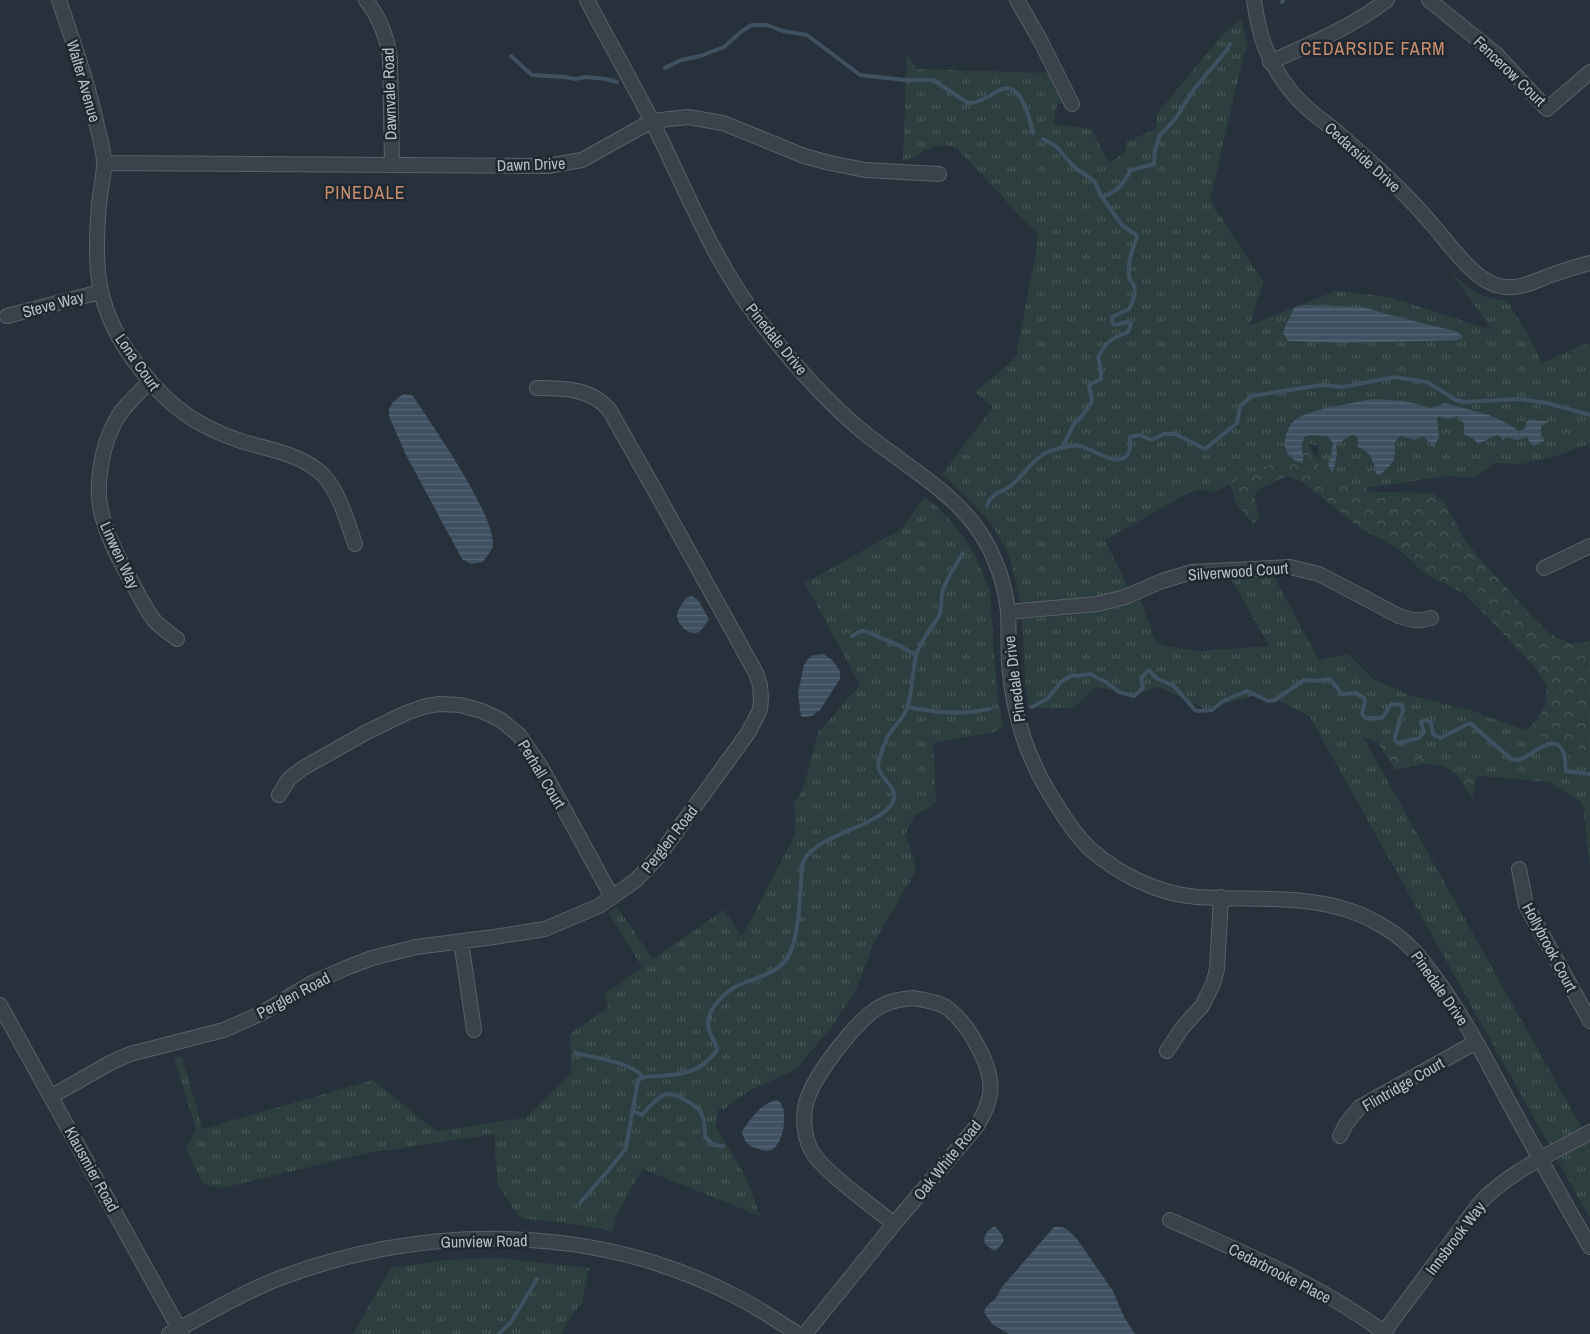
<svg xmlns="http://www.w3.org/2000/svg" width="1590" height="1334" viewBox="0 0 1590 1334" font-family="'Archivo Narrow',sans-serif">
<defs>
<pattern id="forest-crowns" width="20" height="18" patternUnits="userSpaceOnUse" patternTransform="scale(1.25)"><rect width="20" height="18" fill="#2c3f3e"/><path d="M2 6a3 3 0 1 1 6 0M12 15a3 3 0 1 1 6 0" fill="none" stroke="#485958"/></pattern>
<pattern id="park-tufts" width="24" height="20" patternUnits="userSpaceOnUse" patternTransform="scale(1.25)"><rect width="24" height="20" fill="#2c3f3e"/><path d="M3 7l-1-3M5 7V3M7 7l1-3M15 17l-1-3M17 17v-4M19 17l1-3" fill="none" stroke="#485958"/></pattern>
<pattern id="water-rules" width="6" height="5" patternUnits="userSpaceOnUse" patternTransform="scale(1.25)"><rect width="6" height="5" fill="#3f5061"/><path d="M0 2.5h6" fill="none" stroke="#586776"/></pattern>
</defs>
<rect width="100%" height="100%" fill="#27313b"/>
<!-- forest -->
<path fill="url(#forest-crowns)" d="M1414,362L1475,363L1578,390H1590V439H1577L1573,426L1561,417H1491L1429,399L1390,394L1312,406L1301,415L1298,424L1314,455L1333,478L1350,477L1371,492L1431,493L1443,500L1464,538L1478,557L1548,633L1571,644L1590,641V868L1583,806L1565,782L1557,775L1530,776L1479,766L1472,799C1467,792 1462,779 1455,773C1437,758 1415,766 1395,770L1338,679L1371,689H1396L1430,706L1482,723L1505,742L1520,736L1538,719L1546,704L1547,685L1535,667L1465,594L1424,573L1396,547L1360,528L1303,482L1287,476L1260,489L1254,496L1259,519L1253,524L1237,505L1227,476L1210,452L1250,429L1262,408L1296,384L1342,368Z"/>
<!-- park -->
<path fill="url(#park-tufts)" d="M1241,19L1248,47L1244,54L1210,200L1263,282L1250,325L1336,291L1389,297L1491,330L1480,312L1449,270C1471,292 1476,296 1507,301L1524,328L1542,363L1585,344H1590V446H1583L1556,456L1521,464L1495,463L1473,478L1448,476L1359,489L1347,478L1335,485L1318,472L1319,446L1303,442L1285,459L1259,469L1214,492L1200,489L1188,493L1105,540L1128,587L1105,596L1021,605C1017,591 1015,576 1011,563C999,525 970,499 942,474L993,407L975,392L1016,357L1037,247L1038,235L969,161L955,147L946,145L934,147L924,150L919,155L903,161L907,55L917,69L1049,73L1066,104H1057L1053,124L1091,129L1109,162L1124,154L1128,141L1156,129L1157,114L1222,35Z
M924,497L939,508L961,533L976,557L990,591L997,695L1003,726L995,732L933,743L936,801L929,808L914,816L905,835L913,855L916,871L874,942L856,990L832,1026L795,1070L750,1090L724,1109L718,1110L716,1127L746,1177L760,1216L643,1169L640,1173L617,1214L613,1231L578,1225L520,1218L498,1186L495,1152V1134L368,1153L222,1188L203,1184L186,1148L196,1129L174,1058L182,1057L203,1129L373,1080L436,1131L526,1118L571,1074L570,1034L608,1008L605,994L642,967L608,912L617,907L653,959L724,910L742,936L795,835L794,802L803,790L818,733L860,685L805,583L903,528Z
M1273,575L1319,660L1348,654L1373,679L1409,695L1473,711L1562,744L1590,753V807L1549,782L1470,775L1363,737L1590,1143V1218L1310,717L1278,700L1254,696L1205,709L1160,687L1136,694L1096,687L1073,708H1029L1026,691L1022,619L1083,614L1116,608L1140,599L1157,645L1201,651L1269,646L1231,578Z
M499,1258L589,1268L582,1303L570,1317L562,1334H353L391,1268L445,1260Z"/>
<!-- water -->
<path fill="url(#water-rules)" d="M1304,305L1363,307L1390,315L1458,332L1463,337L1458,340L1341,343L1288,341L1283,333L1285,327L1294,308Z
M403,394L412,395L415,399C431,424 502,524 492,549C490,553 485,558 483,562L471,564L462,559L405,453L389,416V409L393,402Z
M1374,399L1405,401L1431,408L1445,403L1489,415L1510,425L1519,431C1525,430 1526,428 1526,422L1530,419L1538,421H1549L1541,427V436L1544,439V441L1534,446L1529,442L1528,437L1517,440L1506,437L1502,441L1501,437L1497,435L1478,444L1474,439L1464,434V423L1457,416C1449,419 1447,421 1440,416L1437,418L1439,437L1434,447L1423,436L1415,440L1401,436C1391,442 1397,450 1394,459C1392,465 1385,470 1380,475L1376,474C1374,461 1371,452 1358,447V439L1355,435H1351L1336,445L1337,455L1333,472L1330,470L1328,463L1331,457L1333,443L1327,436L1310,435L1304,437L1302,445L1303,462L1300,463C1289,457 1284,453 1285,439C1286,433 1289,426 1294,421C1305,410 1357,402 1374,399Z
M692,596L698,600L709,619C706,623 703,629 699,632C690,637 677,625 677,615C677,610 683,603 686,598Z
M824,654L832,660L840,671V679L820,710L812,716L803,717L801,716L798,693L804,665L807,660L813,655Z
M777,1100C790,1107 784,1145 771,1150C767,1152 760,1150 756,1148C747,1146 743,1139 742,1131C751,1119 761,1103 777,1100Z
M994,1226C1005,1236 1008,1242 994,1251L985,1244L984,1238L987,1232Z
M1054,1227H1062L1068,1230L1077,1239L1113,1291L1124,1317L1135,1334H1009L992,1324L984,1312L986,1307L996,1298L1002,1287Z"/>
<g fill="none" stroke-linecap="round" stroke-linejoin="round">
<!-- stream -->
<path stroke="#3f5061" stroke-width="4" d="M1282,2L1283,0
M511,56L532,75L565,77L575,79L586,77L606,79L617,82
M665,68L681,60L700,56L724,47L742,31L752,25H767L783,31L807,35L860,75L904,80H933L968,103C976,104 982,99 990,96C994,93 999,90 1003,89C1022,83 1030,120 1033,133
M1043,139L1056,146L1074,167L1094,181L1102,197L1122,225L1136,235L1137,238C1132,249 1127,263 1129,276C1129,281 1133,282 1134,286C1137,292 1132,304 1129,309L1112,317V322L1114,325L1127,322L1131,324L1128,332C1112,338 1105,342 1098,358L1101,369V379L1089,385L1092,400L1091,403L1082,416L1074,424L1062,448
M1102,197C1119,191 1122,185 1131,170L1154,164L1155,150L1160,135L1176,118L1194,89L1227,50L1230,44
M987,506C990,494 1000,493 1009,487C1024,477 1032,458 1050,451C1056,449 1074,444 1080,446C1092,448 1121,471 1129,452C1131,448 1130,441 1130,437L1140,435L1151,440L1164,434H1175L1205,449L1237,423L1240,406L1252,396L1321,385L1343,387L1394,377L1427,382L1456,400L1464,402L1519,399L1547,403L1590,415
M852,636L861,631H865L896,644L916,655
M907,707C939,713 958,715 990,709
M1032,707L1047,699L1062,681L1072,675L1078,676L1090,674L1106,682L1119,692L1134,696L1143,688L1141,678L1149,670L1156,678L1174,686L1195,710L1199,711L1212,710L1223,701L1247,691L1268,701L1275,700L1304,680L1315,681L1330,679L1342,694L1356,693L1364,698L1365,702L1362,713L1365,718H1382L1391,704L1402,705L1403,710L1395,737V740L1398,743L1419,738L1424,732L1421,722L1425,720L1431,723L1433,734L1440,738L1470,723L1511,759C1514,759 1516,760 1519,760C1531,757 1553,731 1563,751C1566,757 1565,765 1566,771L1590,774
M575,1053C594,1058 629,1061 643,1077
M633,1111L642,1115C647,1109 660,1094 669,1094C675,1094 682,1098 687,1101C692,1104 697,1107 700,1111C705,1118 705,1129 705,1137L714,1145L723,1146
M580,1203L612,1166L626,1148L638,1080C644,1076 650,1076 657,1076C683,1075 702,1072 717,1050C716,1041 708,1033 708,1025C707,1008 726,991 739,985C755,978 775,974 786,960C800,941 800,890 802,866C807,837 875,828 891,805C902,790 883,782 879,769C877,765 879,759 881,754C883,747 886,739 890,733C895,725 904,718 907,708C913,691 912,672 916,656C920,641 931,629 939,616C943,608 940,598 943,590C947,577 956,565 963,553
M499,1334L511,1322L537,1279"/>
<defs>
<path id="street" d="M59,0C73,42 88,83 97,126C100,138 104,151 104,163C104,177 100,191 99,205C94,262 95,303 128,352C159,398 189,424 241,441C269,450 303,454 324,476C340,494 347,521 355,544
M366,0C380,18 387,36 390,59L392,164
M587,0C608,40 631,80 652,121C686,190 714,263 762,324C791,361 827,402 862,431C911,471 971,499 995,561C1002,577 1006,595 1008,611C1009,628 1008,646 1009,663C1013,717 1028,762 1058,807C1067,822 1077,836 1089,848C1118,874 1158,894 1197,897C1248,901 1301,894 1351,911C1371,918 1394,931 1409,946C1418,954 1424,963 1431,972C1457,1006 1478,1044 1498,1082C1528,1138 1559,1193 1590,1247
M1017,0L1039,38L1072,104
M1254,0C1259,37 1267,60 1290,90C1303,107 1322,120 1338,133C1370,161 1403,190 1431,223C1448,242 1472,278 1496,285C1517,292 1534,281 1554,274C1566,270 1578,266 1590,263
M1429,0L1496,54L1547,109L1590,72
M1270,62C1311,44 1352,27 1387,0
M104,163L547,166L582,160L652,121L688,117L723,123L804,156L830,163L865,170L939,174
M7,316L100,292
M149,382C138,394 122,407 115,422C102,446 95,484 101,511C106,534 117,556 129,577C137,591 144,607 154,620C160,627 169,633 177,639
M1544,568L1590,546
M1008,612L1097,604L1125,597L1162,581L1192,572L1290,567L1319,574L1399,616C1411,620 1419,622 1431,618
M279,795L289,779L303,768L367,732L406,713L426,706L440,704L460,705L482,711L501,720L519,735L541,767L612,897
M1519,869L1526,905L1590,1021
M461,941L474,1030
M914,998C924,1000 934,1001 944,1006C967,1020 994,1067 990,1094C988,1106 983,1116 977,1126L894,1224C874,1207 820,1170 810,1148C804,1134 802,1115 807,1100C815,1074 858,1018 881,1006C893,1000 902,999 914,998Z
M0,1005L182,1334
M1167,1051L1182,1028L1202,1006L1213,984L1217,969L1221,897
M52,1096L110,1063L130,1054L224,1030L260,1014L314,982L346,968L372,958L416,947L494,937L545,929L599,906L635,881L658,857L748,733L760,710L761,698L760,685L756,673L658,496L610,411C592,388 563,388 537,388
M1340,1136L1346,1124L1360,1107L1476,1042
M1170,1220C1242,1252 1324,1287 1386,1334
M1384,1332L1479,1204C1508,1172 1553,1153 1590,1132
M169,1334C205,1315 241,1293 280,1278C427,1223 596,1223 737,1297C758,1308 778,1321 798,1334
M805,1334L894,1224"/>
</defs>
<!-- street casing -->
<use href="#street" stroke="#586169" stroke-width="16"/>
<!-- street -->
<use href="#street" stroke="#3a434b" stroke-width="14"/>
</g>
<g text-anchor="middle" stroke-width="5" stroke-linejoin="round" paint-order="stroke">
<!-- street labels -->
<g font-size="16" fill="#b6bec6" stroke="#1f2830">
<text transform="translate(1510 71) rotate(44)" y="6">Fencerow Court</text>
<text transform="translate(84 81) rotate(74)" y="6">Walter Avenue</text>
<text transform="translate(389 94) rotate(-92)" y="6">Dawnvale Road</text>
<text transform="translate(1363 157) rotate(42)" y="6">Cedarside Drive</text>
<text transform="translate(531 164) rotate(-2)" y="6">Dawn Drive</text>
<text transform="translate(53 304) rotate(-15)" y="6">Steve Way</text>
<text transform="translate(777 339) rotate(51)" y="6">Pinedale Drive</text>
<text transform="translate(138 362) rotate(55)" y="6">Lona Court</text>
<text transform="translate(120 555) rotate(65)" y="6">Linwen Way</text>
<text transform="translate(1238 571) rotate(-4)" y="6">Silverwood Court</text>
<text transform="translate(1014 679) rotate(-97)" y="6">Pinedale Drive</text>
<text transform="translate(542 774) rotate(59)" y="6">Perhall Court</text>
<text transform="translate(669 839) rotate(-52)" y="6">Perglen Road</text>
<text transform="translate(1550 947) rotate(62)" y="6">Hollybrook Court</text>
<text transform="translate(1440 988) rotate(55)" y="6">Pinedale Drive</text>
<text transform="translate(293 995) rotate(-28)" y="6">Perglen Road</text>
<text transform="translate(1403 1084) rotate(-30)" y="6">Flintridge Court</text>
<text transform="translate(947 1160) rotate(-51)" y="6">Oak White Road</text>
<text transform="translate(92 1169) rotate(61)" y="6">Klausmier Road</text>
<text transform="translate(1455 1238) rotate(-53)" y="6">Innsbrook Way</text>
<text transform="translate(484 1241) rotate(-1)" y="6">Gunview Road</text>
<text transform="translate(1280 1273) rotate(27)" y="6">Cedarbrooke Place</text>
</g>
<!-- neighbourhood labels -->
<g font-size="18" letter-spacing="1" fill="#c88e70" stroke="#1f2830">
<text x="1373" y="55">CEDARSIDE FARM</text>
<text x="365" y="199">PINEDALE</text>
</g>
</g>
</svg>
